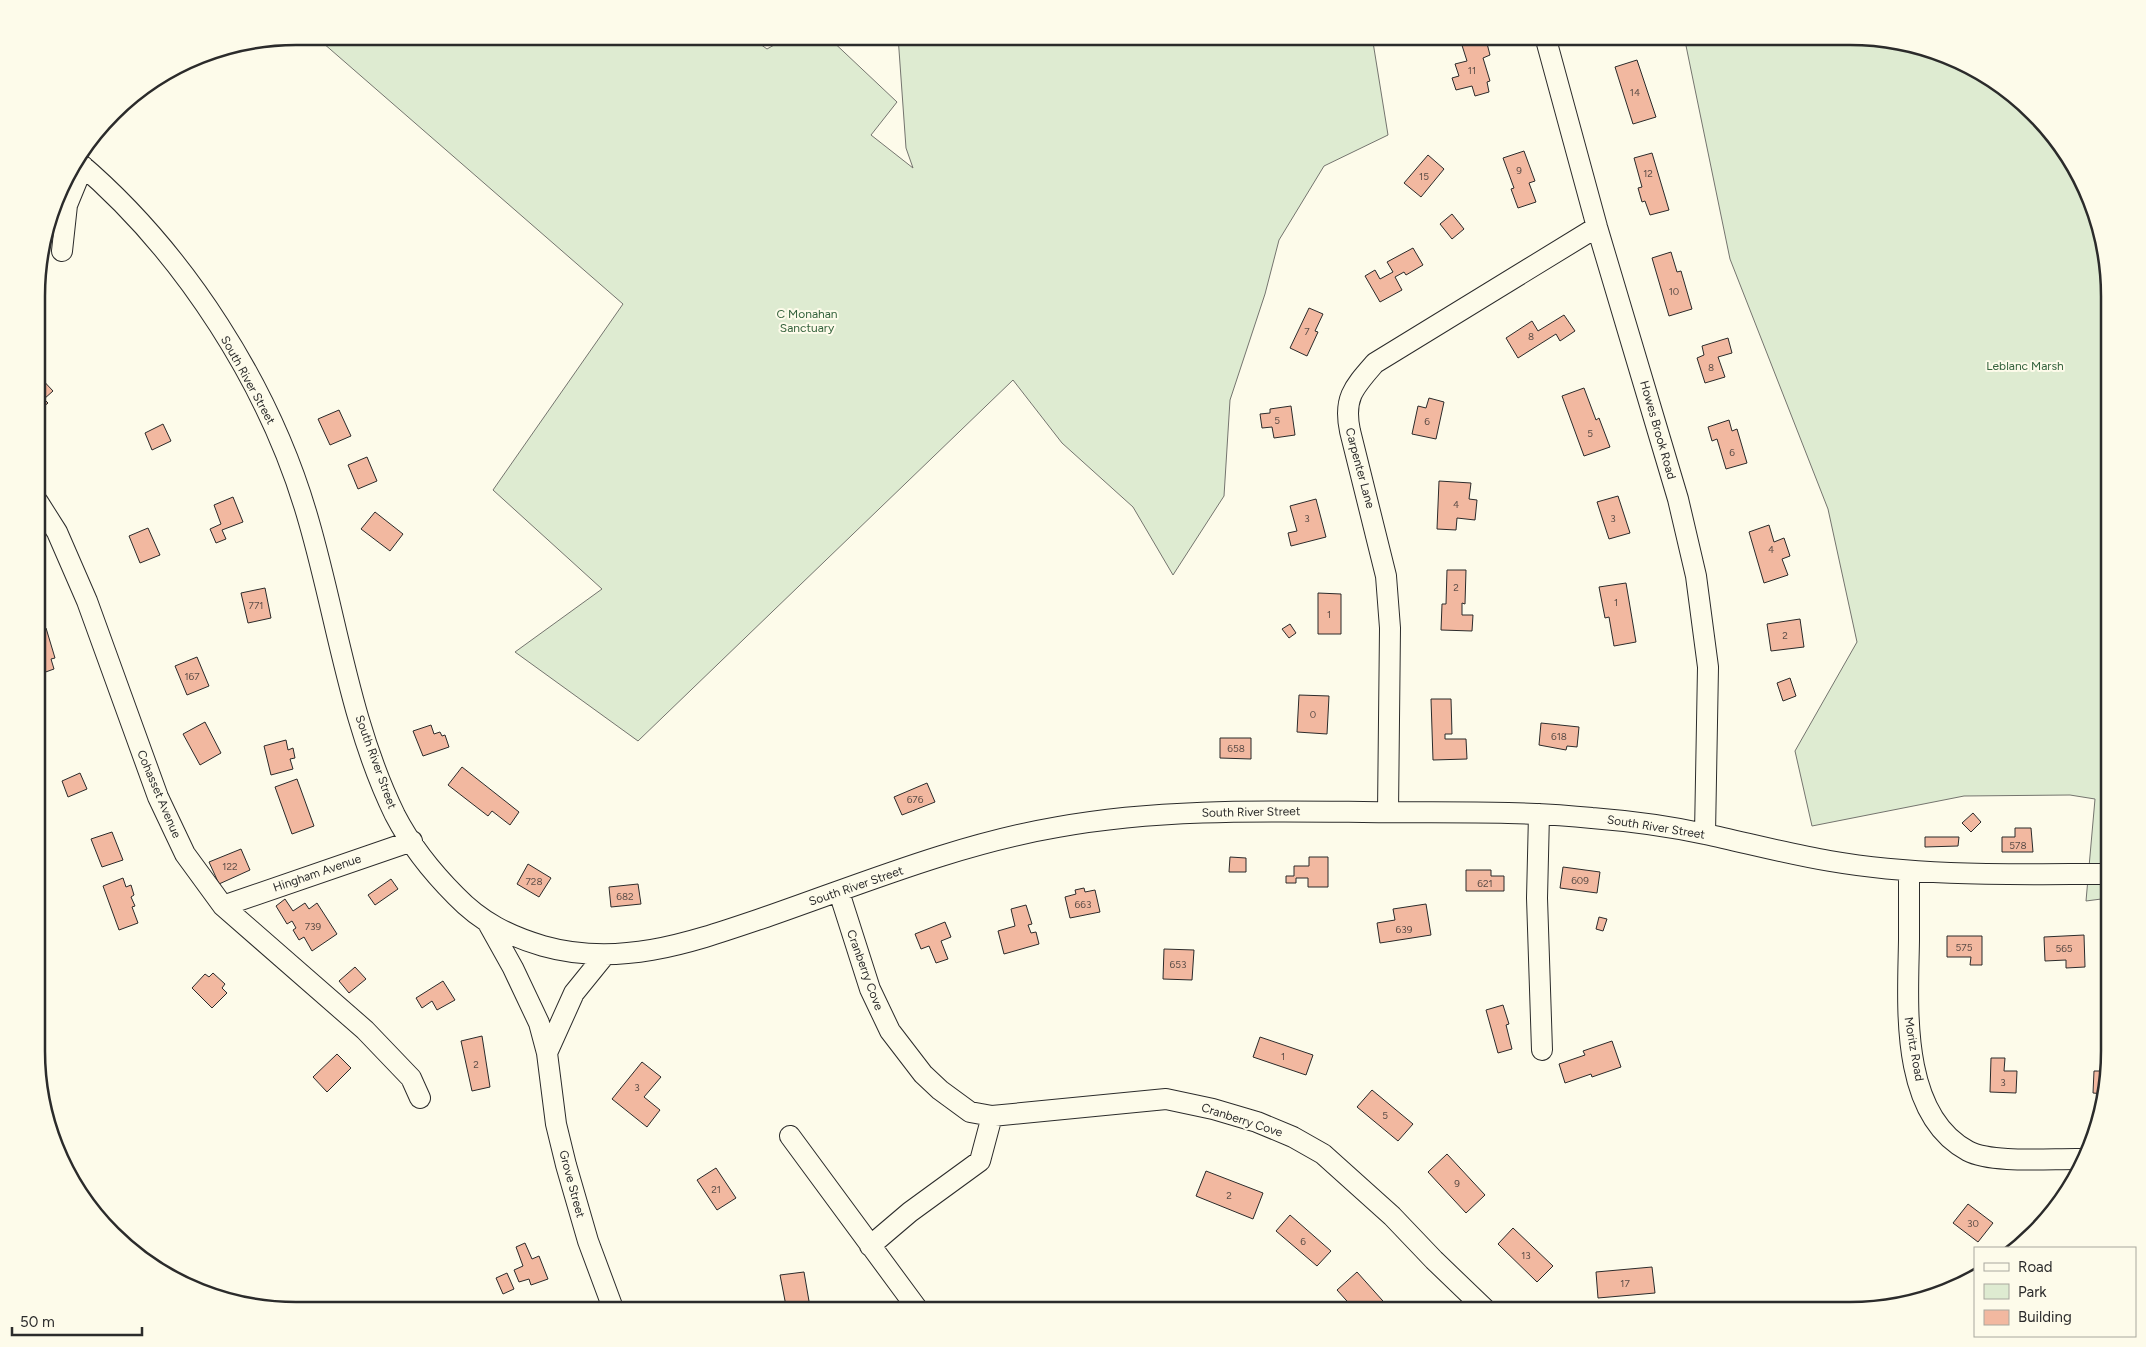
<svg xmlns="http://www.w3.org/2000/svg" width="2146" height="1347" viewBox="0 0 2146 1347" font-family="Figtree,sans-serif">
<rect width="100%" height="100%" fill="#fdfbea"/>
<!-- green -->
<path fill="#deebd1" stroke="#74746e" d="M315,36H749L767,49L790,36H827L897,102L871,135L913,168L906,148L898,36H1372L1388,135L1324,166L1279,240L1265,294L1230,400L1224,496L1173,575L1133,507L1062,443L1013,380L638,741L515,652L602,589L493,490L623,304Z
M1684,36H1850L1933,50L1994,80L2034,113L2075,167L2101,229L2109,280V898L2086,901L2095,799L2070,795L1964,796L1812,826L1795,751L1857,642L1828,509L1730,259Z"/>
<!-- building -->
<path fill="#f2b8a0" stroke="#2b2b2b" d="M1459,36H1485L1490,55L1483,58L1490,81L1487,82L1489,92L1475,96L1472,86L1456,90L1452,78L1459,76L1455,64L1467,61Z
M1637,60L1656,117L1633,124L1615,67Z
M1524,151L1535,181L1529,183L1536,202L1518,208L1511,189L1514,188L1503,158Z
M1652,153L1669,210L1650,215L1645,201L1642,202L1638,188L1642,187L1634,158Z
M1428,155L1444,169L1421,197L1404,183Z
M1452,214L1464,229L1452,239L1440,224Z
M1413,248L1423,265L1406,275L1404,272L1395,277L1402,290L1380,302L1365,276L1375,270L1380,279L1393,272L1387,262Z
M1671,252L1677,272L1681,271L1692,309L1669,316L1652,258Z
M1309,308L1323,314L1315,331L1318,332L1307,356L1290,348Z
M1564,315L1575,331L1560,341L1556,334L1518,358L1506,338L1532,321L1538,331Z
M1728,338L1732,353L1718,357L1725,377L1705,383L1697,358L1704,355L1702,346Z
M38,375L53,391L44,399L48,403L38,411Z
M1584,388L1596,420L1599,418L1610,447L1584,456L1562,396Z
M1429,398L1444,402L1436,439L1412,434L1418,406L1426,408Z
M1291,406L1295,435L1274,438L1272,427L1262,428L1260,414L1270,413V409Z
M339,410L351,436L330,445L318,419Z
M1729,420L1732,431L1737,429L1747,463L1726,469L1717,439L1712,441L1708,427Z
M163,424L171,441L152,450L145,433Z
M367,457L377,481L358,489L348,465Z
M1439,481L1471,483L1469,499L1477,500L1475,520L1457,518L1456,530L1437,529Z
M1618,496L1630,533L1609,539L1597,502Z
M233,497L243,522L222,530L226,539L216,543L210,529L221,524L214,505Z
M1316,499L1326,537L1291,546L1288,533L1297,531L1290,506Z
M375,512L403,534L390,551L361,529Z
M1769,525L1774,542L1784,538L1790,556L1782,559L1788,575L1764,583L1749,532Z
M148,528L160,555L140,563L129,536Z
M1447,570H1466L1465,604L1462,603V615H1473L1472,631L1441,630L1442,604H1446Z
M1626,583L1636,642L1614,646L1609,617L1605,618L1599,587Z
M265,588L271,618L248,623L241,593Z
M1318,593L1341,594V634H1318Z
M1800,619L1804,647L1771,651L1767,624Z
M1290,624L1296,633L1289,638L1282,629Z
M46,628L55,658L51,659L54,669L40,674L38,630Z
M197,657L209,686L187,695L175,666Z
M1790,678L1796,696L1783,701L1777,683Z
M1299,695L1329,696L1327,734L1297,732Z
M1431,699H1451L1452,734H1445V739H1466L1467,759L1433,760Z
M205,722L221,753L200,765L183,734Z
M1541,723L1579,727L1577,747L1567,746L1566,750L1539,745Z
M431,725L434,734L440,732L442,736L445,735L449,747L423,756L413,731Z
M1220,738H1251V759L1220,758Z
M286,740L288,750L293,748L295,758L290,759L293,769L271,775L264,746Z
M462,767L519,812L510,825L492,811L488,816L448,785Z
M80,773L87,789L68,797L62,781Z
M297,779L314,826L292,834L275,787Z
M927,783L935,802L902,815L894,797Z
M1973,813L1981,822L1971,832L1962,823Z
M2015,828H2031L2033,852H2002V837H2015Z
M112,832L123,860L102,867L91,839Z
M1925,837H1959L1958,846L1925,847Z
M241,849L250,870L219,884L209,862Z
M1230,857L1246,858V872H1229Z
M1309,857H1328V887H1308V878H1296V883H1286V876H1294V866H1309Z
M528,864L551,878L539,897L517,884Z
M1563,867L1600,872L1597,893L1560,888Z
M1466,870H1491V876H1504V891H1466Z
M123,878L126,887L131,885L134,895L131,897L135,906L132,907L138,923L119,930L103,886Z
M391,879L398,889L375,905L368,895Z
M638,884L641,904L611,907L609,887Z
M1084,888L1085,892L1095,890L1100,912L1070,918L1065,897L1076,894L1075,890Z
M285,899L293,911L305,903L309,909L317,903L337,934L312,951L304,937L299,940L293,930L296,928L292,921L287,924L276,906Z
M1426,904L1431,935L1380,943L1377,923L1395,920L1393,909Z
M1026,905L1032,924L1028,925L1031,933L1036,932L1039,944L1004,954L998,931L1015,926L1011,909Z
M1599,917L1607,919L1603,931L1596,929Z
M945,922L951,937L941,941L948,959L936,963L929,946L921,949L915,934Z
M2084,935L2085,967L2066,968V960L2045,961L2044,937Z
M1947,936H1982V965H1970L1971,957H1947Z
M1164,949L1194,950L1192,980L1163,979Z
M355,967L366,979L349,993L339,981Z
M213,973L225,984L222,988L227,993L212,1008L192,988L205,974L209,977Z
M443,981L455,1000L437,1010L432,1001L422,1008L416,998Z
M1503,1005L1509,1024L1506,1025L1512,1049L1498,1053L1486,1010Z
M482,1036L490,1087L472,1091L461,1041Z
M1260,1037L1313,1055L1306,1075L1253,1057Z
M1612,1041L1621,1067L1592,1077L1591,1074L1565,1083L1559,1064L1585,1055L1583,1051Z
M337,1054L351,1068L327,1092L313,1077Z
M1991,1058H2005L2004,1071H2017L2016,1093L1990,1092Z
M642,1062L661,1077L644,1097L660,1110L647,1127L612,1099Z
M2094,1071H2108L2104,1094L2093,1093Z
M1372,1090L1413,1124L1398,1141L1357,1107Z
M1447,1154L1485,1195L1466,1213L1428,1172Z
M716,1168L736,1198L717,1210L697,1180Z
M1206,1171L1263,1193L1253,1219L1196,1196Z
M1968,1204L1993,1223L1978,1242L1953,1223Z
M1290,1215L1331,1251L1317,1266L1276,1231Z
M1513,1228L1553,1266L1537,1282L1498,1244Z
M525,1243L532,1259L539,1256L548,1279L531,1285L529,1279L519,1282L514,1270L523,1266L516,1247Z
M1652,1267L1655,1293L1598,1298L1596,1272Z
M804,1272L810,1307L787,1311L780,1275Z
M1357,1272L1391,1310H1355L1337,1290Z
M507,1273L514,1289L503,1294L496,1278Z"/>
<g fill="none" stroke-linecap="round" stroke-linejoin="round">
<defs>
<path id="minor" d="M1545,36L1597,227L1678,499L1696,576L1708,667L1705,834
M78,162C184,252 271,387 309,522C337,619 350,723 395,815C410,844 433,873 456,896C481,922 509,936 543,946C621,968 692,942 766,917C861,884 958,844 1058,827C1158,809 1261,811 1363,812C1439,813 1516,810 1592,818C1630,821 1668,826 1705,834C1747,843 1788,854 1830,861C1923,877 2015,874 2109,874
M62,251L67,205L83,166
M38,502L57,532L87,601L158,797L185,854L223,906L365,1030L411,1078L420,1098
M1388,812L1390,628L1386,576L1350,431C1343,398 1354,387 1375,363L1597,227
M1539,814L1537,898L1542,1050
M1909,871C1909,894 1909,917 1909,940C1908,1005 1899,1114 1968,1151C1993,1164 2054,1158 2084,1159
M839,892L870,989L890,1031L923,1074L940,1090L970,1112L992,1116L1166,1099L1213,1109L1257,1122L1293,1137L1323,1154L1392,1216L1434,1260L1486,1310
M223,906L412,841
M489,925L513,968L539,1023L547,1053L556,1124L566,1165L588,1241L614,1311
M547,1053L574,993L604,956
M790,1136L919,1311
M870,1246L910,1212L980,1161L992,1116"/>
</defs>
<!-- minor casing -->
<use href="#minor" stroke="#2b2b2b" stroke-width="22"/>
<!-- minor -->
<use href="#minor" stroke="#fdfbea" stroke-width="20"/>
</g>
<g text-anchor="middle" stroke-width="4" stroke-linejoin="round" paint-order="stroke">
<!-- number labels -->
<g font-size="10" fill="#5d4e48">
<text x="1472" y="74">11</text>
<text x="1635" y="96">14</text>
<text x="1519" y="174">9</text>
<text x="1648" y="177">12</text>
<text x="1424" y="180">15</text>
<text x="1674" y="295">10</text>
<text x="1307" y="335">7</text>
<text x="1531" y="340">8</text>
<text x="1711" y="371">8</text>
<text x="1277" y="424">5</text>
<text x="1427" y="425">6</text>
<text x="1590" y="437">5</text>
<text x="1732" y="456">6</text>
<text x="1456" y="508">4</text>
<text x="1307" y="522">3</text>
<text x="1613" y="522">3</text>
<text x="1771" y="553">4</text>
<text x="1456" y="591">2</text>
<text x="1616" y="606">1</text>
<text x="256" y="609">771</text>
<text x="1329" y="618">1</text>
<text x="1785" y="639">2</text>
<text x="192" y="680">167</text>
<text x="1313" y="718">0</text>
<text x="1559" y="740">618</text>
<text x="1236" y="752">658</text>
<text x="915" y="803">676</text>
<text x="2018" y="849">578</text>
<text x="230" y="870">122</text>
<text x="1580" y="884">609</text>
<text x="534" y="885">728</text>
<text x="1485" y="887">621</text>
<text x="625" y="900">682</text>
<text x="1083" y="908">663</text>
<text x="313" y="930">739</text>
<text x="1404" y="933">639</text>
<text x="1964" y="951">575</text>
<text x="2064" y="952">565</text>
<text x="1178" y="968">653</text>
<text x="1283" y="1060">1</text>
<text x="476" y="1068">2</text>
<text x="2003" y="1086">3</text>
<text x="637" y="1091">3</text>
<text x="1385" y="1119">5</text>
<text x="1457" y="1187">9</text>
<text x="716" y="1193">21</text>
<text x="1229" y="1199">2</text>
<text x="1973" y="1227">30</text>
<text x="1303" y="1245">6</text>
<text x="1526" y="1259">13</text>
<text x="1625" y="1287">17</text>
</g>
<!-- park labels -->
<g font-size="12" fill="#34623c" stroke="#fdfbea">
<text x="807" y="318">C Monahan<tspan x="807" dy="14">Sanctuary</tspan></text>
<text x="2025" y="370">Leblanc Marsh</text>
</g>
<!-- street labels -->
<g font-size="12" fill="#2b2b2b" stroke="#fdfbea">
<text transform="translate(248 380) rotate(61)" y="4">South River Street</text>
<text transform="translate(1658 430) rotate(74)" y="4">Howes Brook Road</text>
<text transform="translate(1360 468) rotate(75)" y="4">Carpenter Lane</text>
<text transform="translate(376 762) rotate(70)" y="4">South River Street</text>
<text transform="translate(159 794) rotate(67)" y="4">Cohasset Avenue</text>
<text transform="translate(1251 812) rotate(-1)" y="4">South River Street</text>
<text transform="translate(1656 827) rotate(9)" y="4">South River Street</text>
<text transform="translate(317 873) rotate(-19)" y="4">Hingham Avenue</text>
<text transform="translate(856 886) rotate(-19)" y="4">South River Street</text>
<text transform="translate(865 970) rotate(70)" y="4">Cranberry Cove</text>
<text transform="translate(1914 1049) rotate(80)" y="4">Moritz Road</text>
<text transform="translate(1242 1120) rotate(18)" y="4">Cranberry Cove</text>
<text transform="translate(572 1184) rotate(75)" y="4">Grove Street</text>
</g>
</g>
<!-- crop -->
<path d="M0 0H2146V1347H0ZM296 45H1850A251 251 0 0 1 2101 296V1051A251 251 0 0 1 1850 1302H296A251 251 0 0 1 45 1051V296A251 251 0 0 1 296 45Z" fill="#fdfbea" fill-rule="evenodd"/>
<path fill="none" stroke="#2b2b2b" stroke-width="2.5" d="M296 45H1850A251 251 0 0 1 2101 296V1051A251 251 0 0 1 1850 1302H296A251 251 0 0 1 45 1051V296A251 251 0 0 1 296 45Z"/>
<!-- legend -->
<rect x="1974" y="1247" width="162" height="90" fill="#fdfbea" stroke="#a9a89e"/>
<rect x="1984" y="1263" width="25" height="8" fill="#fdfbea" stroke="#a9a89e"/>
<text x="2018" y="1272" font-size="15" fill="#2b2b2b">Road</text>
<rect x="1984" y="1284" width="25" height="15" fill="#deebd1" stroke="#a9a89e"/>
<text x="2018" y="1297" font-size="15" fill="#2b2b2b">Park</text>
<rect x="1984" y="1310" width="25" height="15" fill="#f2b8a0" stroke="#a9a89e"/>
<text x="2018" y="1322" font-size="15" fill="#2b2b2b">Building</text>
<!-- scale -->
<path d="M12 1327v8h130v-8" fill="none" stroke="#2b2b2b" stroke-width="2.5"/>
<text x="20" y="1327" font-size="15" fill="#2b2b2b" stroke="#fdfbea" stroke-width="4" paint-order="stroke">50 m</text>
</svg>
